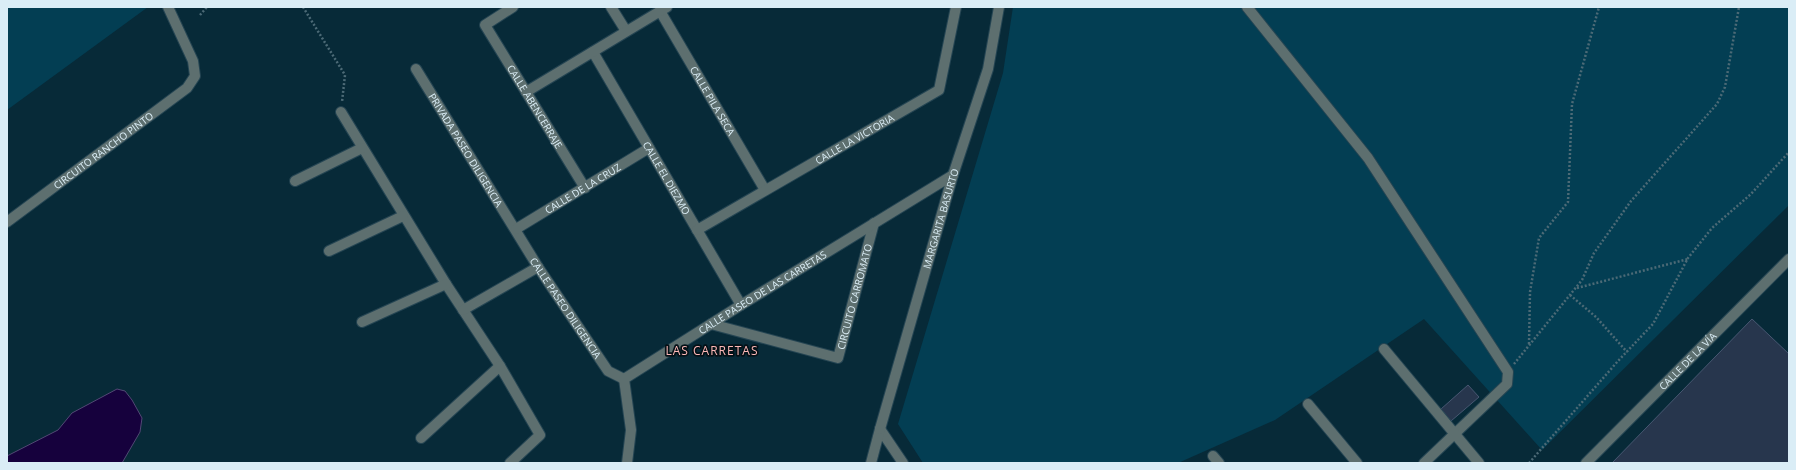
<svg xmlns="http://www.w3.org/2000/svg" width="1796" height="470" viewBox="0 0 1796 470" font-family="'Open Sans',sans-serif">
<rect width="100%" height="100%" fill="#072a38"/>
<!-- green -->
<path fill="#033e53" d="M7,7H148L7,110Z
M1013,7H1789V205L1542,450L1424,319L1275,420L1178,463H923L898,424L1003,73Z"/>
<!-- water -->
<path fill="#16013d" stroke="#514874" d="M117,389L125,391L132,400L142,418L140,432L122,463H7V456L58,430L72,413Z"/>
<!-- building -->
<path fill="#27364d" stroke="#475771" d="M1752,319L1789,354V463H1612Z
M1468,385L1479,397L1451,421L1441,409Z"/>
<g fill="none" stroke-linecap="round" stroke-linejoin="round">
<defs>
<g id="minor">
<path id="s1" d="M513,7L485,25L585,188"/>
<path d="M611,7L626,31"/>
<path d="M1247,7L1368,158L1508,372L1507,384L1424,463"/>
<path id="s2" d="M660,11L765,190"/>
<path id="s3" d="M593,52L741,305"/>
<path id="s4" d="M416,69L538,267L608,371L624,379"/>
<path d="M526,92L667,7"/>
<path d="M341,112L446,284L500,366L540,435L510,463"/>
<path d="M295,181L362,148"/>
<path id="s5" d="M7,222L187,88L195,76L193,61L168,7"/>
<path id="s6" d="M516,229L649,148"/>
<path id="s7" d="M697,230L939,90L956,7"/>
<path d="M329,251L403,216"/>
<path d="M463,310L538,267"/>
<path d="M362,322L446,284"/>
<path id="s8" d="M711,324L838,358L874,223"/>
<path d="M1384,349L1479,463"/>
<path d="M1308,404L1357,463"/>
<path d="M880,429L903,463"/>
<path d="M421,438L500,366"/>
<path d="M1213,456L1219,463"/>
<path id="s9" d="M627,463L631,430L624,379L741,305L953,175"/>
<path d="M871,463L880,429"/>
<path id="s10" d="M1586,463L1789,259"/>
</g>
<g id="tertiary">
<path id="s11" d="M880,429L953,175L988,69L999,7"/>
</g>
</defs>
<!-- minor casing -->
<use href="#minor" stroke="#254553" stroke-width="12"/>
<!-- tertiary casing -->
<use href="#tertiary" stroke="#254553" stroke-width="12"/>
<!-- path -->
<path stroke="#4c6a76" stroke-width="2.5" stroke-dasharray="2 2" stroke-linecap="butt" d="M303,7L345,75L342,102
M200,15L207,7
M1577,288L1688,259
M1570,295L1596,317L1627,352
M1529,344L1530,292L1539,238L1568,202L1572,104L1599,7
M1514,364L1582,280L1594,253L1631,201L1717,104L1725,87L1739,7
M1529,463L1618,361L1653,324L1688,258L1712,228L1751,194L1789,152"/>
<!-- minor -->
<use href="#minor" stroke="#5d6f6f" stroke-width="10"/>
<!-- tertiary -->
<use href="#tertiary" stroke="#5d6f6f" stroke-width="10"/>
</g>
<g text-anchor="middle" stroke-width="3.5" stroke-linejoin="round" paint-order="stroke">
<!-- street labels -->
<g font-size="10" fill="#daedf6" stroke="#041117">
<text dy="4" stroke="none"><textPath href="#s2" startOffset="104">CALLE PILA SECA</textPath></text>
<text dy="4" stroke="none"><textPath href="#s1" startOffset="129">CALLE ABENCERRAJE</textPath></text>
<text dy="4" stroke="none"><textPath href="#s7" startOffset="182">CALLE LA VICTORIA</textPath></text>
<text dy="4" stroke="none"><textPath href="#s4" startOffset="95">PRIVADA PASEO DILIGENCIA</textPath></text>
<text dy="4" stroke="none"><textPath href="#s5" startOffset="120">CIRCUITO RANCHO PINTO</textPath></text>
<text dy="4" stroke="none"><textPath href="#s3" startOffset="146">CALLE EL DIEZMO</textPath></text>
<text dy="4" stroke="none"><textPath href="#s6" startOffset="78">CALLE DE LA CRUZ</textPath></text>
<text dy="4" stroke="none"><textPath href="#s11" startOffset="219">MARGARITA BASURTO</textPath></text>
<text dy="4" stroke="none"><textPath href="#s9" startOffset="248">CALLE PASEO DE LAS CARRETAS</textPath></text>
<text dy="4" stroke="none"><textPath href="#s8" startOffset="195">CIRCUITO CARROMATO</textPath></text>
<text dy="4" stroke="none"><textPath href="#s4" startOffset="282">CALLE PASEO DILIGENCIA</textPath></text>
<text dy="4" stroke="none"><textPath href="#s10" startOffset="144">CALLE DE LA VÍA</textPath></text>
</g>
<!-- quarter labels -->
<g font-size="12" letter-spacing="1" fill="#fdb8b7" stroke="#041117">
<text x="712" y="355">LAS CARRETAS</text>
</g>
</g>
<!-- border -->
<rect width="1796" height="470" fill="none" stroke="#daedf6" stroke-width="16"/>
</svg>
